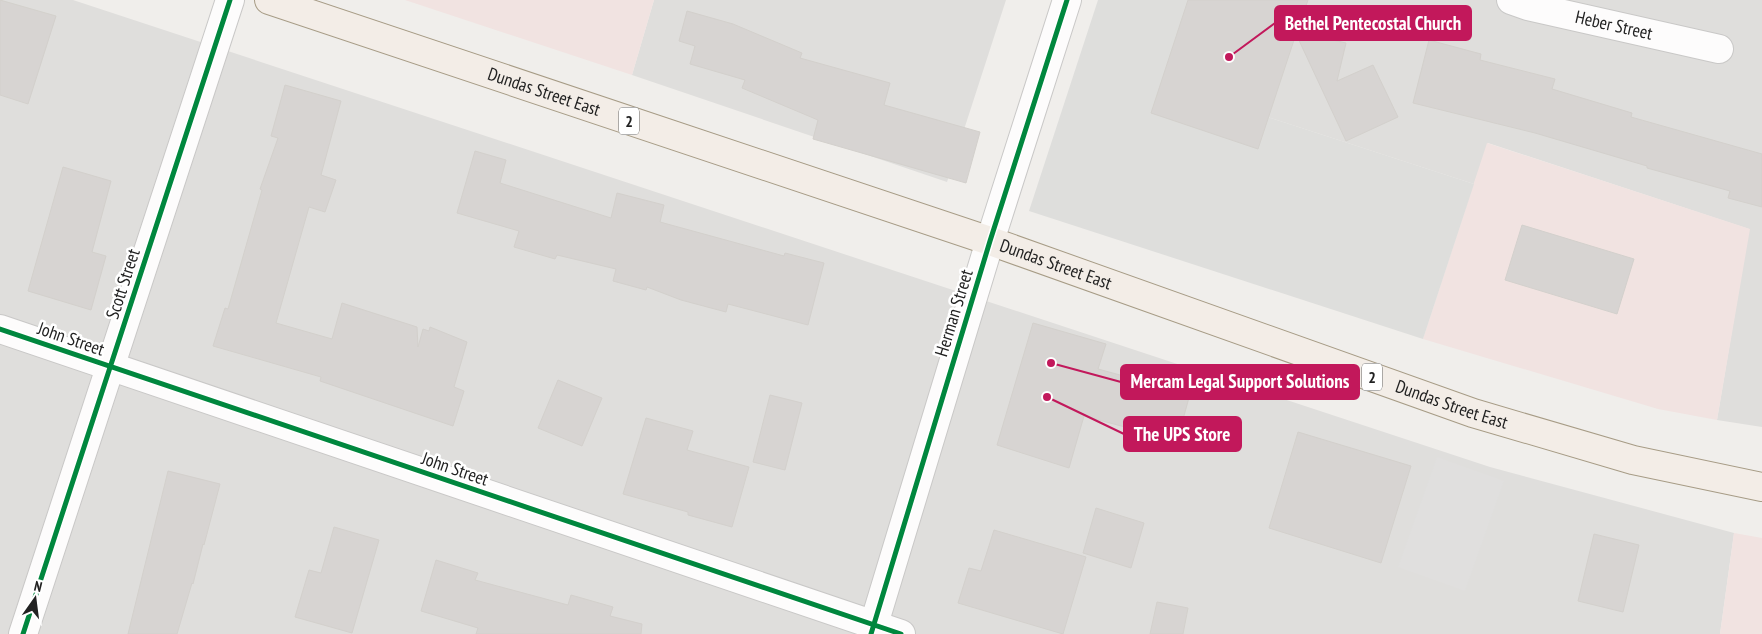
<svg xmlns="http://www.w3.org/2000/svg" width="1762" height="634" viewBox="0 0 1762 634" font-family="'PT Sans Narrow',sans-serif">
<rect width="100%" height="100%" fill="#f0eeeb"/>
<!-- residential -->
<path fill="#dfdedc" d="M0,0H73L1490,467L1734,533L1720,634H0Z
M654,0H1006L947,182L632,75Z
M1285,0H1762V427L1717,420L1749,229L1488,143L1474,184L1249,111Z"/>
<!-- commercial -->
<path fill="#f1e3e1" d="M405,0H654L632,75Z
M1487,143L1750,229L1717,420L1658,409L1423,339Z
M1734,533L1762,538V634H1720Z"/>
<!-- religious -->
<path fill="#dededc" d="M1098,0H1285L1249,111L1474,184L1423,339L1029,211Z"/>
<!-- parking -->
<path fill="#e0dfde" d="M1437,457L1504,481L1465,591L1398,567Z"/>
<!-- building -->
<path fill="#d7d4d2" stroke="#d3d0cc" d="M0,0L56,16L28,104L0,95Z
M1188,0H1308L1297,32L1346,43L1337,81L1373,65L1398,117L1346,141L1296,34L1258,149L1151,113Z
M687,11L733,24L802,53L800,58L890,83L884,105L980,132L966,183L813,139L818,120L742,88L745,80L690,64L695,46L679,41Z
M1429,40L1481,54L1480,60L1555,79L1552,89L1632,113L1631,117L1762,154V207L1728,198L1730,191L1647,168V166L1535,133L1413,103Z
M285,85L341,101L321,175L336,180L325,212L309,207L276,323L332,339L342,303L417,327L418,347L423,329L429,331L430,327L467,342L454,387L464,391L453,426L320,381L321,377L213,346L225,308L228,309L262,190L260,189L278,138L271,136Z
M475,151L506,160L500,183L611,218L617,193L664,205L660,222L784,256L785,253L824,263L808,325L728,304L726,312L681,300L647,287L646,290L613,281L616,269L557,255L555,259L514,247L519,231L457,213Z
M63,167L111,181L92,252L106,256L91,310L28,291Z
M1522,225L1634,259L1617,314L1505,280Z
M1033,323L1106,344L1098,369L1190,394L1177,441L1084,416L1069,468L997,445Z
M558,380L602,398L582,446L538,428Z
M770,395L802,403L785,470L753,462Z
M646,418L693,431L687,450L749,467L732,527L688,515V512L623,494Z
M1298,432L1411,466L1381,563L1269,528Z
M168,471L220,484L204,545L203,544L193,584L192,583L177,634H128Z
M1096,508L1144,523L1131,568L1083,553Z
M334,527L379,540L352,633L295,617L309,570L321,573Z
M994,530L1086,557L1063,634L958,603L969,568L981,571Z
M1594,534L1639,545L1623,612L1578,601Z
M436,560L478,573L475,580L568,605L571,595L613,607L610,616L642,624L641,634H476L478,628L421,611Z
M1157,602L1188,608L1183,634H1150Z"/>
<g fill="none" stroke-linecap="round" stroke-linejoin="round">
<defs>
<g id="minor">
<path id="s1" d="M1511,0L1528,6L1719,49"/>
<path d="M0,329L901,634"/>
<path d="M23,634L230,0"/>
<path d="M871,634L990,241L1067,0"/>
</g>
<g id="major">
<path id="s2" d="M269,0L990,241L1473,413L1633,460L1762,487"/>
</g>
</defs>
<!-- minor casing -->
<use href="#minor" stroke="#c9c8c7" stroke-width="30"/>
<!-- major casing -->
<use href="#major" stroke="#a79c86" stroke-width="30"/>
<!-- minor -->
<use href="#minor" stroke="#fdfcfc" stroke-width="28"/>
<!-- major -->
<use href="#major" stroke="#f3ede7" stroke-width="28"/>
<defs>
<path id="cycleway" d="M0,329L901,634
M23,634L230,0
M871,634L990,241L1067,0"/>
</defs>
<!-- cycleway casing -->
<use href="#cycleway" stroke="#fff" stroke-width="8"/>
<!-- cycleway -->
<use href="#cycleway" stroke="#00873e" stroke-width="5"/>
</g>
<g text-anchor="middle" stroke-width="5" stroke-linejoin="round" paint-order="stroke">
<!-- shield labels -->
<g fill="#fff" stroke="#646464" stroke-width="1">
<rect x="619" y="107.5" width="20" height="27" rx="4"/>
<rect x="1362" y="363.5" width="20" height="27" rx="4"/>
</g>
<g font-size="16" font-weight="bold" fill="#222">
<text x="629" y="127">2</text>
<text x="1372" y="383">2</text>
</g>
<!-- street labels -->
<g font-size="18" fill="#222" stroke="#fff">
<text dy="6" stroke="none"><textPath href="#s1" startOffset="106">Heber Street</textPath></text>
<text dy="6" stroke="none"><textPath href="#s2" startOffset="290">Dundas Street East</textPath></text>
<text dy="6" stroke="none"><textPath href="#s2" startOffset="830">Dundas Street East</textPath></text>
<text transform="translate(123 284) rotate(-72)" y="6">Scott Street</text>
<text transform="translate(954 313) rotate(-73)" y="6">Herman Street</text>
<text transform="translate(71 339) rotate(19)" y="6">John Street</text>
<text dy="6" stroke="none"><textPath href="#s2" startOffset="1250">Dundas Street East</textPath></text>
<text transform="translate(455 469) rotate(19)" y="6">John Street</text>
</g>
</g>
<!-- callouts -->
<path fill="none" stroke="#c2185b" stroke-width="2" d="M1229 57L1275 23M1051 363L1121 382M1047 397L1124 434"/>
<g fill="#c2185b" stroke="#fff" stroke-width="2">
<circle cx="1229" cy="57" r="5"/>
<circle cx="1051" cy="363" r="5"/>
<circle cx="1047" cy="397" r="5"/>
</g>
<g fill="#c2185b" stroke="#c2185b" stroke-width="2">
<rect x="1275" y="6" width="196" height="34" rx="5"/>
<rect x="1121" y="365" width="238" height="34" rx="5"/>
<rect x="1124" y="417" width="117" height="34" rx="5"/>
</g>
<g font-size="19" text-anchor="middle" font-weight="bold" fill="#fff">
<text x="1373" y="30">Bethel Pentecostal Church</text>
<text x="1240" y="388">Mercam Legal Support Solutions</text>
<text x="1182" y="441">The UPS Store</text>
</g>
<!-- north arrow -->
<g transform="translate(35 599) rotate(14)" stroke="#ffffff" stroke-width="4" paint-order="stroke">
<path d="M0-4L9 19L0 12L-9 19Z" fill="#222222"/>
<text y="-8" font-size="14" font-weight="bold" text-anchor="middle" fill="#222222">N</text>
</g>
</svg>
